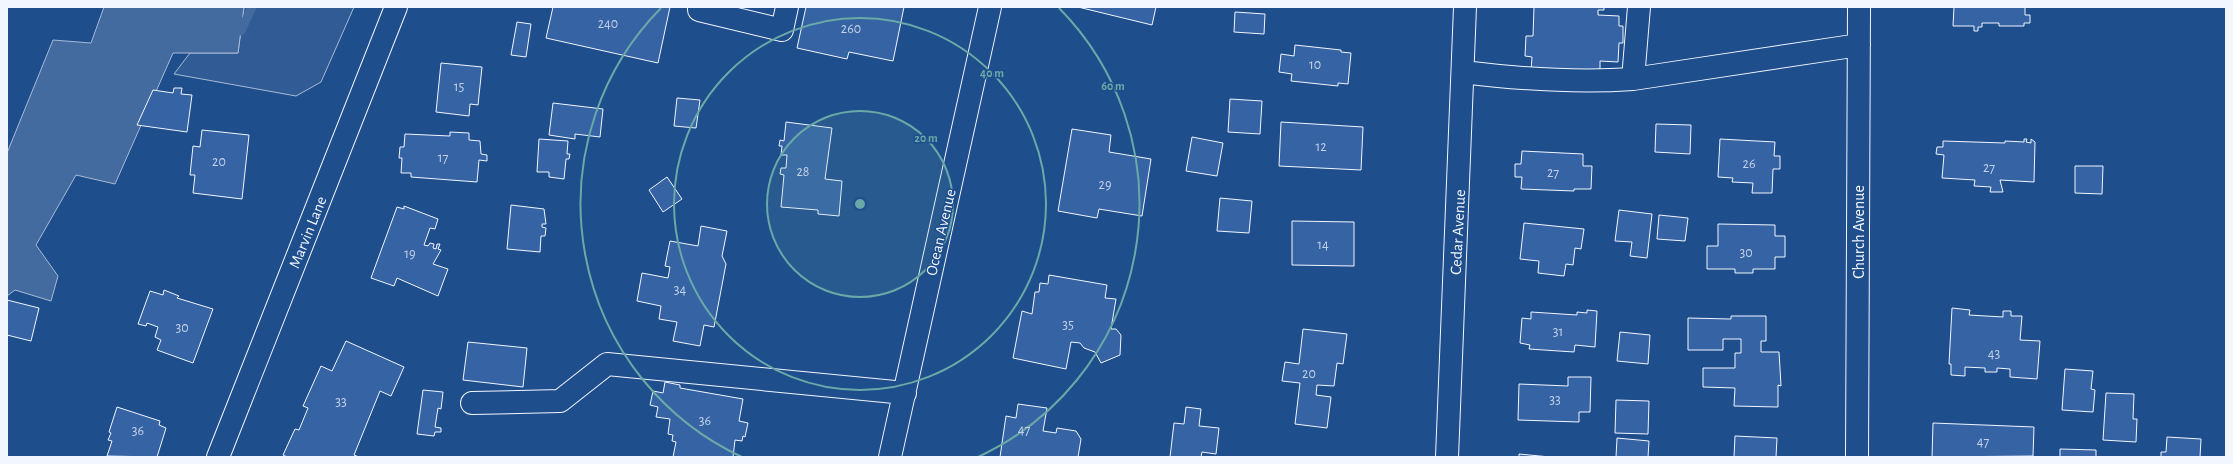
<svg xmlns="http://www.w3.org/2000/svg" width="2233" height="464" viewBox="0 0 2233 464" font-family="'Alegreya Sans',sans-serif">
<rect width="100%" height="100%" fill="#1f4e8c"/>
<!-- built -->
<path fill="#305b95" stroke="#a8bbd7" d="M244,7H354L321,82L296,96L174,74L190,53H238Z"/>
<!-- water -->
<path fill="#446ba0" stroke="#a8bbd7" d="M104,7H244L238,53H173L115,184L76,175L36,245L58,276L51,301L15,290L7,296V153L53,40L91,43Z"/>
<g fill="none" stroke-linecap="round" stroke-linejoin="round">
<!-- stream -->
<path stroke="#446ba0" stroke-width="9" d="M228,28L241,31L252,7"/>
</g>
<!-- building -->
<path fill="#3563a3" stroke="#f2f6ff" d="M553,7H670L658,63L546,38Z
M806,7H904L893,61L849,52L847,59L797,48Z
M1078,7H1156L1152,25Z
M1534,7H1604V10H1598V15L1619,16V26H1623V43H1619L1618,62L1600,61V73L1531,71L1532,57L1525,56L1526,36H1533Z
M1954,7H2025V15H2030V23H2024V26H1999V23H1982V27H1978V31H1974V26H1953Z
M1235,12L1265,14L1264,34L1234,32Z
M517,22L531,24L526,57L511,55Z
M1295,45L1341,50V52L1351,53L1348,84L1338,83V86L1291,81L1292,74L1279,72L1281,54L1294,56Z
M441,63L482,67L478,105L470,104L469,116L436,112Z
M174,88H182L181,94L192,95L187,132L137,125L153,90L173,93Z
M677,98L700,100L696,128L674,126Z
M1230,99L1262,101L1260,134L1228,132Z
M553,103L603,109L600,137L575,134V139L549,135Z
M786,122L832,128L825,179L842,181L839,216L818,214V210L781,207L784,175L780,174L781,168H786L787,155H781L782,146H779L780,140L784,141Z
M1281,122L1363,127L1361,170L1279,166Z
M1656,124L1691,125L1690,154L1655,152Z
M1072,129L1111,135L1109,152L1151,159L1142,216L1099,209L1097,218L1058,211Z
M202,130L249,135L242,199L193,193L195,175H190L193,146L200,147Z
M450,132L469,133V140L480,141L481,154L487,155V161L479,160L477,182L411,177V173H401L402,158H399L400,147H404L405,134L450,136Z
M1192,137L1223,143L1217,176L1186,171Z
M539,139L568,141L567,154H570L569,159H566L564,179L549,177V172H537Z
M1720,139L1775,142L1774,156H1780V169H1773L1772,193H1752L1753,183L1732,182L1733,178L1718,177Z
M2024,139H2027L2026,142L2031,143V139L2035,142L2034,182L2000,180L2003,192H1990L1991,187L1974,186L1975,180L1942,178L1944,155L1936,154L1937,147H1943V141L2005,143V141L2024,142Z
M1522,151L1583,154V166H1592L1591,189H1574V191L1521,189L1522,177H1515V164H1521Z
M2075,166H2103L2102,194L2075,193Z
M667,177L682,199L663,212L649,190Z
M1220,198L1252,201L1249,233L1217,231Z
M511,205L544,209L546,224H542V227L546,228L545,236H541L540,252L507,249Z
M404,206L438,219L435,229L430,228L424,245L428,246L430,243L434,244L433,248L436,249L437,244H440L438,249L441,250L433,264L448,269L438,296L397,278L394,286L371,278L397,207L404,209Z
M1619,210L1652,214L1647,258L1630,256L1632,242L1615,241Z
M1659,215L1688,218L1685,241L1657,239Z
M1292,221L1354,222V266L1292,265Z
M1524,223L1584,229L1581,249L1575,248L1573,265L1566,264L1564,276L1538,273L1539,261L1520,259Z
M1718,224L1775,225V236H1785V257H1775V269H1753V273H1735V269H1707V246H1718Z
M701,226L727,231L722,256L726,264L714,327L704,325L700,346L673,341L677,322L659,319L661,306L637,301L642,273L668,278L670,267L665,266L670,241L698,246Z
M1049,275L1107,285L1105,298L1116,299L1111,329H1116L1121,335L1120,355L1101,363L1095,352L1084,348L1080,343L1071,342L1066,369L1013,358L1022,311L1032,314L1035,292H1039L1040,283L1048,284Z
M164,290L179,296L177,298L213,309L193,363L157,350L161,340L155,337L158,327L147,323L146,326L138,324L150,291L163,295Z
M7,300L39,308L31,341L7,335Z
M1952,308L1970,310L1969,315L2003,317V311H2011V316H2022L2020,340L2040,341L2037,379L2010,377V369L1997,368V372H1985V368L1965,367V376L1951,375V364H1949Z
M1587,310L1597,311L1595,347L1575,345L1574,352L1529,349L1530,345L1520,343L1522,318L1531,319V312L1577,315V312L1587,313Z
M1731,316H1766V341H1761V352H1779L1781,386L1778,385V407L1734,406L1735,388L1703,387V368H1735V353H1741V339H1723V350H1688V318L1731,319Z
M1303,329L1347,334L1343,364L1337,363L1334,386L1317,385L1316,395L1331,397L1327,428L1295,424L1300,383L1282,381L1285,362L1299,364Z
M1620,332L1650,335L1648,364L1617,361Z
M346,341L404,367L391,396L380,391L354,455L359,457H287L283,455L295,429L299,430L308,408L303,406L321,366L332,371Z
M468,342L527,348L523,387L463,380Z
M2065,369L2093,371L2091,389L2095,390L2093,412L2062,410Z
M1568,377H1591L1590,412H1579V422L1518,420L1519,384L1568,386Z
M665,382L680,385V388L743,399L739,421L748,423L745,437L743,436L742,441L735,440L733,457H673L676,442L672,441L673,435L668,434L670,419L656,417L658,407L650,405L653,391L663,393Z
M423,390L443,392L441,409L438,408L435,427L441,428V432H435L434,436L417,434Z
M2106,393L2134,394L2133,419H2137L2136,442L2103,440Z
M1616,400L1649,401L1648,434L1615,433Z
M1018,404L1047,408L1043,431L1056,433L1057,428L1076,431L1081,439L1078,457H1000L1006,416L1016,418Z
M117,407L160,421L159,425L166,428L157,457L107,456L112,441L108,440L111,433L109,432Z
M1186,407L1201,409L1199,426L1219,428L1216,454L1202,452L1201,457H1170L1174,423L1184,424Z
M1933,423L2034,427L2033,456L1932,457Z
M1735,436L1777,438L1776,457H1734Z
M2167,437L2201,439L2200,457H2161V452H2166Z
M1617,438L1649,441L1648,457H1616Z
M2060,449L2096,450V457H2060Z
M1519,454L1550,457H1519Z"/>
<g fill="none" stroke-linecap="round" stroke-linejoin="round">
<defs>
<path id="minor" d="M699,7V10L782,30L787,7
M1463,72C1519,79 1576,83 1633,79L1859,45
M1633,79L1639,7
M472,403L560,401L607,364L905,393
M218,457L396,7
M890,457L990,7
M1447,457L1465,7
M1857,457L1859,7"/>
</defs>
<!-- minor casing -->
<use href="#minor" stroke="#f2f6ff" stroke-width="24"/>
<!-- minor -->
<use href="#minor" stroke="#1f4e8c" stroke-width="22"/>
</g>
<!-- distance rings -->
<circle cx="860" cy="204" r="93" fill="#6aa9a8" fill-opacity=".12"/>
<g fill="none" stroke="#6aa9a8" stroke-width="2">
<circle cx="860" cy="204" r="93"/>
<circle cx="860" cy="204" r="186"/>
<path d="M742 457A279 279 0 0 1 661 8M1059 8A279 279 0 0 1 978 457"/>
</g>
<g text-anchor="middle" stroke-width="3" stroke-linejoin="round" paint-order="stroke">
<!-- number labels -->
<g font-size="14" fill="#c3d1e8">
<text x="608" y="28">240</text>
<text x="851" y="33">260</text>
<text x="1315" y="69">10</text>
<text x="459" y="91">15</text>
<text x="1321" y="151">12</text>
<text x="443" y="162">17</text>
<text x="219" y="166">20</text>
<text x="1749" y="168">26</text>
<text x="1989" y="172">27</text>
<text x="803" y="176">28</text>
<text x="1553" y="177">27</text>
<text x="1105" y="189">29</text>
<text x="1323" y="249">14</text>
<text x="1746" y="257">30</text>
<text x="410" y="258">19</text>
<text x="680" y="294">34</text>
<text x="1068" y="329">35</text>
<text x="182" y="332">30</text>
<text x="1558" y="336">31</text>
<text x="1994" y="358">43</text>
<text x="1309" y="378">20</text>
<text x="1555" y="404">33</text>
<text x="341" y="406">33</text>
<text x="705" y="425">36</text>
<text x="1024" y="434">47</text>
<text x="138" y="435">36</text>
<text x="1983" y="446">47</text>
</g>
<!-- street labels -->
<g font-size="16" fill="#f2f6ff" stroke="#1f4e8c">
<text transform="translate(307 232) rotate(-68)" y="6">Marvin Lane</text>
<text transform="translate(940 232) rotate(-77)" y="6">Ocean Avenue</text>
<text transform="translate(1457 232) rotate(-87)" y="6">Cedar Avenue</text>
<text transform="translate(1858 232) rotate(-90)" y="6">Church Avenue</text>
</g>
</g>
<circle cx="860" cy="204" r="6" fill="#6aa9a8" stroke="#1f4e8c" stroke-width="2"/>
<g font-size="12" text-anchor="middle" font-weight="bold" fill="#6aa9a8" stroke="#1f4e8c" stroke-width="3" stroke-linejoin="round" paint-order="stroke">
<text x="992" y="77">40 m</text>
<text x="1113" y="90">60 m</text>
<text x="926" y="142">20 m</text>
</g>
<!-- border -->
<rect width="2233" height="464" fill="none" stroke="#f2f6ff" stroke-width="16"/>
</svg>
